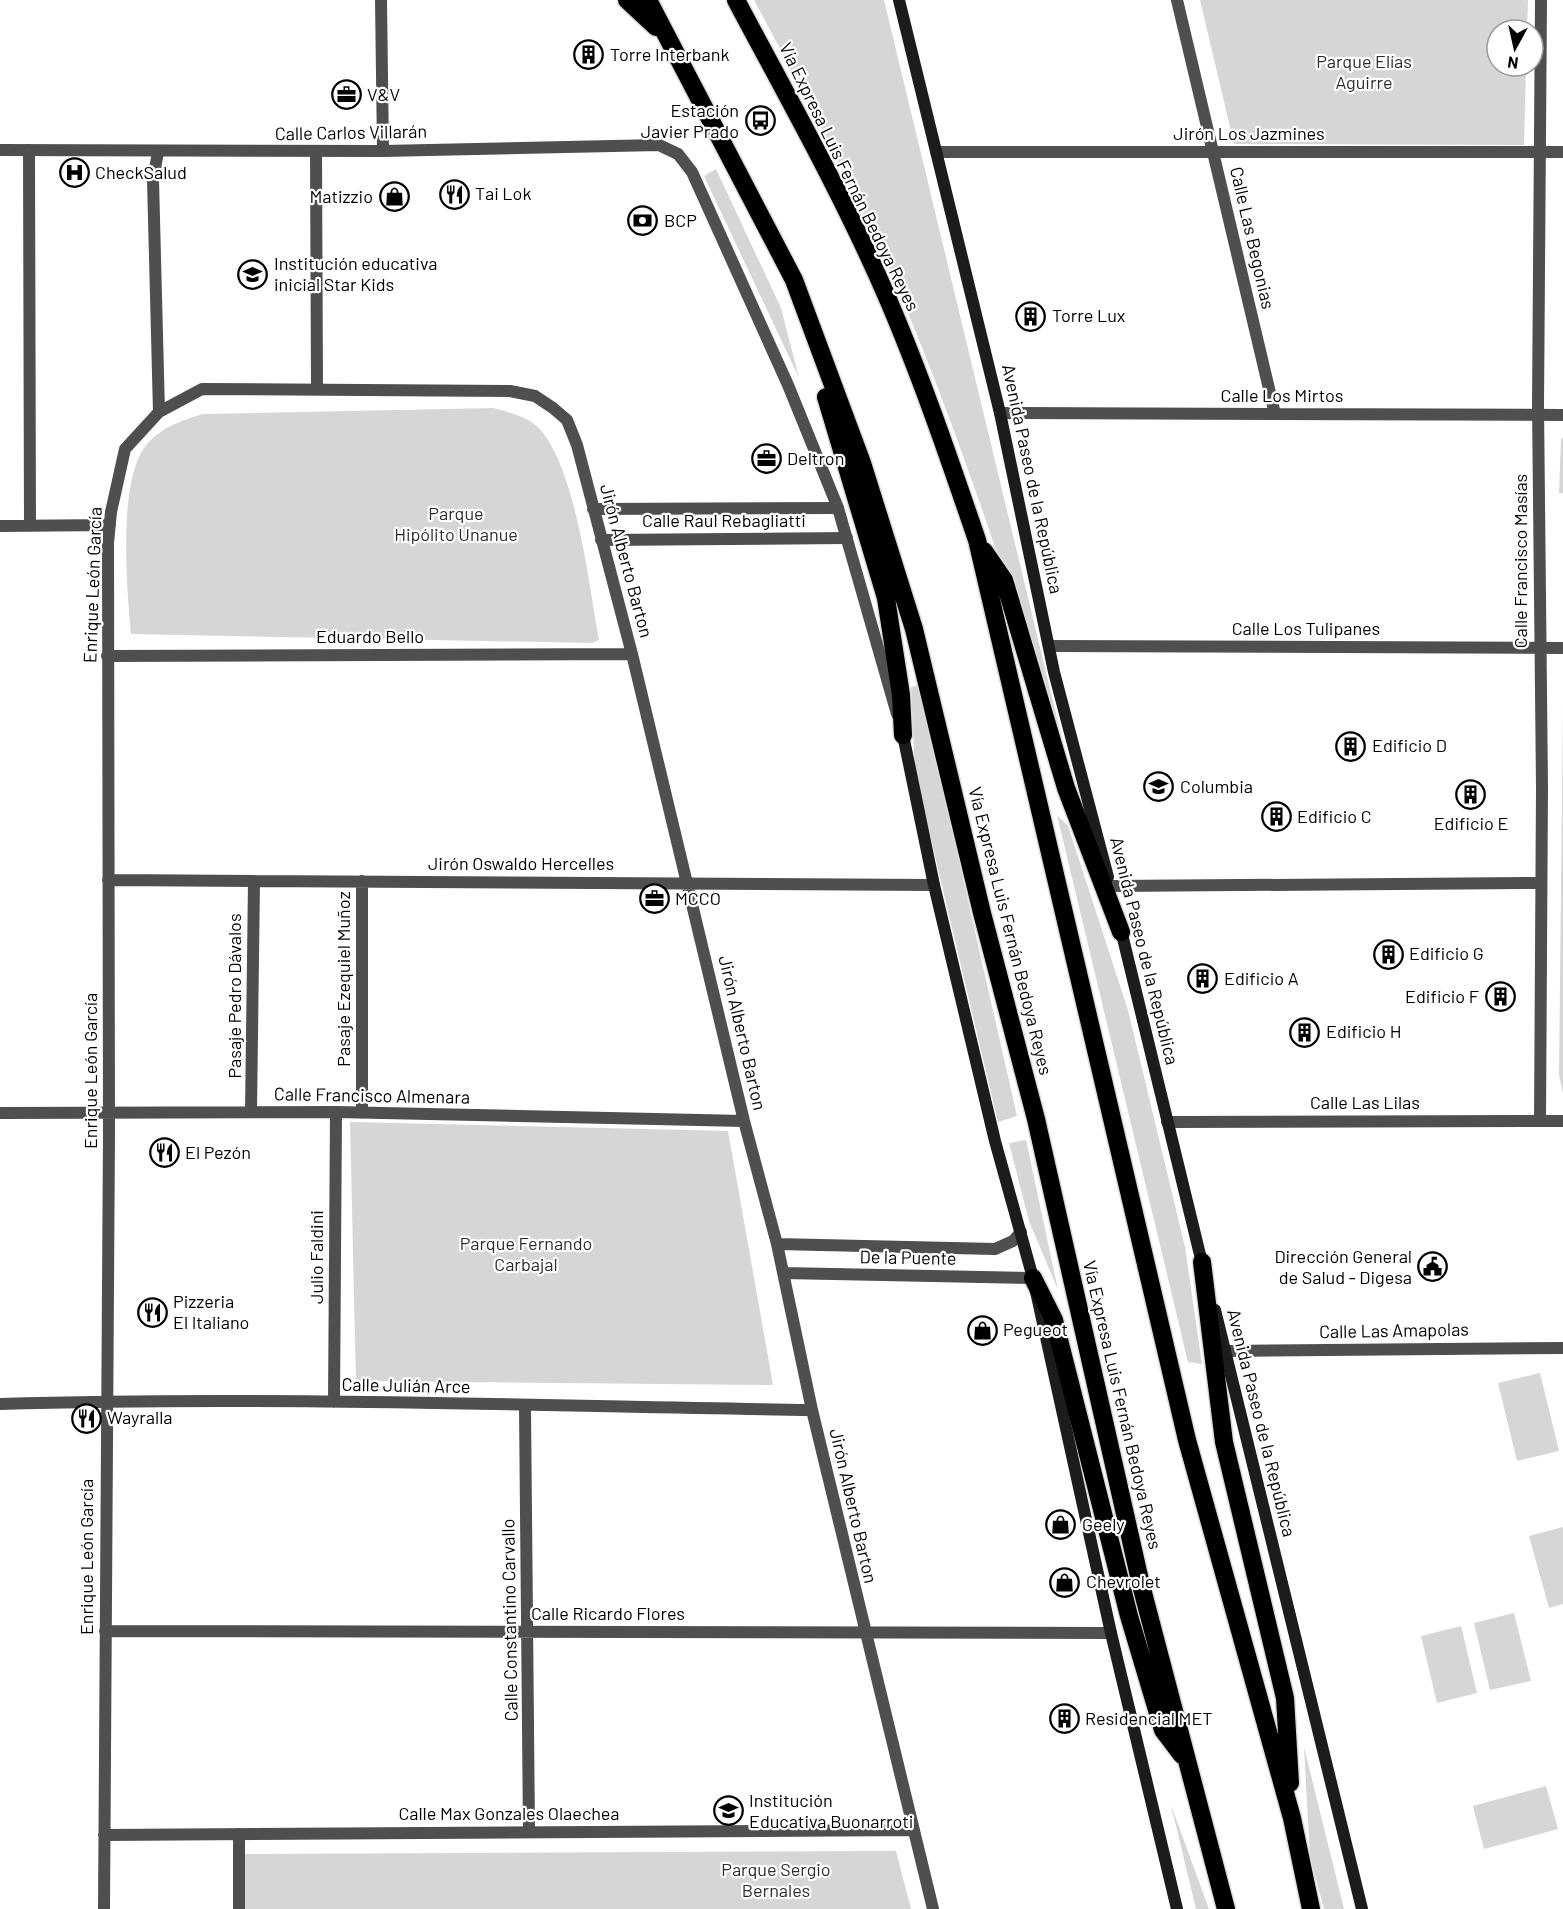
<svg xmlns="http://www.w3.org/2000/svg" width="1563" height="1909" viewBox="0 0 1563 1909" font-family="Barlow,sans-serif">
<rect width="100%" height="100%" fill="#fff"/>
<!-- green -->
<path fill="#d6d6d6" d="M754,0H884L1077,801C1024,632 971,464 903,301C859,197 807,99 754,0Z
M1200,0H1528L1527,30H1497V66H1526L1524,145L1234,144Z
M716,169L781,308L799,378L704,176Z
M494,408C506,412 522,415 533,423C575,455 589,587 599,640L592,643L131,634C127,590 117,479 147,444C162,427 182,420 203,414Z
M1563,438V493H1559L1561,439Z
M919,685L1017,1116L998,1122L915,772L911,687Z
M1563,707V1093L1559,1075Z
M1057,815L1068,826L1128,1010L1185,1247L1202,1364L1188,1362Z
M350,1122L728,1131L773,1385L356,1381Z
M1026,1140L1058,1290L1029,1221L1009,1143Z
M1540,1373L1559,1451L1517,1461L1498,1383Z
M1563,1527V1604L1549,1608L1529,1536Z
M1514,1613L1531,1681L1490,1690L1474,1623Z
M1461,1626L1477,1693L1437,1703L1421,1636Z
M1304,1747L1344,1909H1324L1310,1857Z
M1546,1786L1558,1829L1484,1849L1473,1806Z
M1171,1805L1209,1909H1196Z
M896,1851L911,1909H244L243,1854Z"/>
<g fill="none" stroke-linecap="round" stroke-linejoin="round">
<defs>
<path id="motorway" d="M627,0L656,27
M648,0L794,280L862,463L914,629L982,913L1036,1119L1141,1585L1226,1909
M736,0C788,98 843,195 887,297C921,376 949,458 977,540L1187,1440L1292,1818L1311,1909
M826,397L886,598L901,695L903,735
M984,551L1004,580L1066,788L1121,932
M1202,1262L1224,1442L1285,1698L1290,1783
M1033,1278L1054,1320L1129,1616L1163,1730L1182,1755"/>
</defs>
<!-- motorway casing -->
<use href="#motorway" stroke="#dbdbdb" stroke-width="21"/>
<!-- pedestrian -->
<path stroke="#4f4f4f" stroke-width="12" d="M1110,886L1541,883
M239,1909V1834"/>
<!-- minor -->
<path stroke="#4f4f4f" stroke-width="12" d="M1177,0L1275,414
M29,150L30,526
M158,152L153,180L159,412
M316,152L317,389
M936,152H1563
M1000,413L1563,415
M593,509L838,508
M0,526L110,525
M601,540L847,538
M1049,646L1563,648
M107,656L632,654
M108,880L934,885
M362,881V1113
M251,1112L254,881
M0,1113L336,1112L744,1121
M777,1244L995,1249L1013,1241L1021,1232
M783,1273L1033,1278
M1226,1351L1563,1348
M334,1402L336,1112
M0,1404C270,1396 542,1406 812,1410
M525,1407L529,1832
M105,1631L1111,1633
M104,1835L914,1830
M104,1909L109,1132L108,543L111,512L125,449L159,412L202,389L510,391L535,396L553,408L567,420L577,445L632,654L744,1121L777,1244L812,1410L933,1909"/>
<!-- tertiary -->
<path stroke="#4f4f4f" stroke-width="12" d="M381,0L383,151
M0,150L383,151L659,145L678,154L692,172L788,385L838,508L897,714
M1540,1121L1542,787L1538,405L1541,0
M1167,1122L1563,1121"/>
<!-- secondary -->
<path stroke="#1c1c1c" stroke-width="12" d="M899,0L1000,413L1054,672L1108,877
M903,735L934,885L995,1141L1033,1278L1111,1633L1177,1909
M1120,926L1203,1267
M1215,1310L1362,1909"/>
<!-- motorway -->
<use href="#motorway" stroke="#000" stroke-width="18"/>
</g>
<!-- icons -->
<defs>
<symbol id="building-ring" viewBox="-11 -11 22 22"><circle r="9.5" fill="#fff" stroke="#000" stroke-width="1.5"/><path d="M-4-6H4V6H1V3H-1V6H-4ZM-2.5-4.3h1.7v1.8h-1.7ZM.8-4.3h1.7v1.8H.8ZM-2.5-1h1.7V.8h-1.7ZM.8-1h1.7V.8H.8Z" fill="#000"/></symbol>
<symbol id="office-ring" viewBox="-11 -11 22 22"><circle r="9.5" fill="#fff" stroke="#000" stroke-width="1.5"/><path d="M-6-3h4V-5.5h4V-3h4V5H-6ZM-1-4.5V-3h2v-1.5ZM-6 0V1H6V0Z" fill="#000"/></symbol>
<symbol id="bus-ring" viewBox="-11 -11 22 22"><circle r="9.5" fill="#fff" stroke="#000" stroke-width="1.5"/><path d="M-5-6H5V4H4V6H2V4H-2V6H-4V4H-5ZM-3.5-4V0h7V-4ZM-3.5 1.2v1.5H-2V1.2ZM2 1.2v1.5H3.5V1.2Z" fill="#000"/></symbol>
<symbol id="hospital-ring" viewBox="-11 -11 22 22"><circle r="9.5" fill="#fff" stroke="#000" stroke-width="1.5"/><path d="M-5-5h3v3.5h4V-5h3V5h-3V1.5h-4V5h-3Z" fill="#000"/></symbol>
<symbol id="restaurant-ring" viewBox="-11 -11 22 22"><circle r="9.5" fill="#fff" stroke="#000" stroke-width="1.5"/><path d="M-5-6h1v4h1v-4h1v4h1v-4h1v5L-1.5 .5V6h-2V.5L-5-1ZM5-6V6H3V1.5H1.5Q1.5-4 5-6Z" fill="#000"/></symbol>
<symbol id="shop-ring" viewBox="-11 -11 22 22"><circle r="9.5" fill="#fff" stroke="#000" stroke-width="1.5"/><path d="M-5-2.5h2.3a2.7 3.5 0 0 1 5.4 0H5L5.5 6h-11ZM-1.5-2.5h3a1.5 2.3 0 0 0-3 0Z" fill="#000"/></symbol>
<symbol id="bank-ring" viewBox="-11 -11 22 22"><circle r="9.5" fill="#fff" stroke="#000" stroke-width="1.5"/><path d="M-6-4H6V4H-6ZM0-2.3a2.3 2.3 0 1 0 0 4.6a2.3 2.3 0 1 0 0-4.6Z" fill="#000"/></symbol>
<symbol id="school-ring" viewBox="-11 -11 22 22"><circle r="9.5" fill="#fff" stroke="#000" stroke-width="1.5"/><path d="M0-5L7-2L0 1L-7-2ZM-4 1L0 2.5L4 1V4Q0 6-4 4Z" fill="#000"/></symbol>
<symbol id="civic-ring" viewBox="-11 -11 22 22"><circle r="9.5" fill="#fff" stroke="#000" stroke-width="1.5"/><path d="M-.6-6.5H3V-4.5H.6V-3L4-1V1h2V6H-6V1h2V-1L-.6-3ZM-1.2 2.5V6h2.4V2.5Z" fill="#000"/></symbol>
</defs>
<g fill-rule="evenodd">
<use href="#building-ring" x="572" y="38" width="33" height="33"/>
<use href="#office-ring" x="330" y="78" width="33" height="33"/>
<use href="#bus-ring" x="744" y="104" width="33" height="33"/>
<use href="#hospital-ring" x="58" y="156" width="33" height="33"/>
<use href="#restaurant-ring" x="438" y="178" width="33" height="33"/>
<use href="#shop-ring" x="378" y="180" width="33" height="33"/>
<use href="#bank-ring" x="626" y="204" width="33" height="33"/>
<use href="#school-ring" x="236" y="258" width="33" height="33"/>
<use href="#building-ring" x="1014" y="300" width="33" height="33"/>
<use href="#office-ring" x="750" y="442" width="33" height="33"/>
<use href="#building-ring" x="1334" y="730" width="33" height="33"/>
<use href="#school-ring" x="1142" y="770" width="33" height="33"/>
<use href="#building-ring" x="1454" y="778" width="33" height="33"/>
<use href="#building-ring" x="1260" y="800" width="33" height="33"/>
<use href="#office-ring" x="638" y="882" width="33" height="33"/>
<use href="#building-ring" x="1372" y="938" width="33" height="33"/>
<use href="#building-ring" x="1186" y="962" width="33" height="33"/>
<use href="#building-ring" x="1484" y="980" width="33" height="33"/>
<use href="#building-ring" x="1288" y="1016" width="33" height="33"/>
<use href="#restaurant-ring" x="148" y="1136" width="33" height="33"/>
<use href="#civic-ring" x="1416" y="1250" width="33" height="33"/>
<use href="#restaurant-ring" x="136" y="1296" width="33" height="33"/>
<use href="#shop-ring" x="966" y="1314" width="33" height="33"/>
<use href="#restaurant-ring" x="70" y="1402" width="33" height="33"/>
<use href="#shop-ring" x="1044" y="1508" width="33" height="33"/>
<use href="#shop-ring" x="1048" y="1566" width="33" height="33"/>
<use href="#building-ring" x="1048" y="1702" width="33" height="33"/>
<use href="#school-ring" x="712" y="1794" width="33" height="33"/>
</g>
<g text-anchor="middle" stroke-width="4.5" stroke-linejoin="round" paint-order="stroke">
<!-- poi labels -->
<g font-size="18" fill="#000" stroke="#fff" text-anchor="start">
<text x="610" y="61">Torre Interbank</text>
<text x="367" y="101">V&amp;V</text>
<text x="739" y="117" text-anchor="end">Estación<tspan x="739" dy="21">Javier Prado</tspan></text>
<text x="95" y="179">CheckSalud</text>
<text x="475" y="200">Tai Lok</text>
<text x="373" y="203" text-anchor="end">Matizzio</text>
<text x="664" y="227">BCP</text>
<text x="274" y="270">Institución educativa<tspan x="274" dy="21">inicial Star Kids</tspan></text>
<text x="1052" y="322">Torre Lux</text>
<text x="787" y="465">Deltron</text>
<text x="1372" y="752">Edificio D</text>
<text x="1180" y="793">Columbia</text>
<text x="1297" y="823">Edificio C</text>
<text x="1471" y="830" text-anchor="middle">Edificio E</text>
<text x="675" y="905">MCCO</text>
<text x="1409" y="960">Edificio G</text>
<text x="1224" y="985">Edificio A</text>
<text x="1479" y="1003" text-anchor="end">Edificio F</text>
<text x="1326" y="1038">Edificio H</text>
<text x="185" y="1159">El Pezón</text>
<text x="1412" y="1263" text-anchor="end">Dirección General<tspan x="1412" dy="21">de Salud - Digesa</tspan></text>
<text x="173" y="1308">Pizzeria<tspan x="173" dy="21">El Italiano</tspan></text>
<text x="1003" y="1336">Pegueot</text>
<text x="107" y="1424">Wayralla</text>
<text x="1082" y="1531">Geely</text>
<text x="1086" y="1588">Chevrolet</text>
<text x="1085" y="1725">Residencial MET</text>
<text x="749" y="1807">Institución<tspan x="749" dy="21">Educativa Buonarroti</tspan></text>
</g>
<!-- park labels -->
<g font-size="18" fill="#2d2d2d" stroke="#fff">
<text x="1364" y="68">Parque Elías<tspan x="1364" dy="21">Aguirre</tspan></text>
<text x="456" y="520">Parque<tspan x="456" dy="21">Hipólito Unanue</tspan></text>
<text x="526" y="1250">Parque Fernando<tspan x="526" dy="21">Carbajal</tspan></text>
<text x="776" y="1876">Parque Sergio<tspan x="776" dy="21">Bernales</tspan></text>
</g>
<!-- street labels -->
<g font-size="18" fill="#000" stroke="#fff">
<text transform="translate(351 133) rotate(-1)" y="6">Calle Carlos Villarán</text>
<text x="1249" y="140">Jirón Los Jazmines</text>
<text transform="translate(849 177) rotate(64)" y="6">Vía Expresa Luis Fernán Bedoya Reyes</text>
<text transform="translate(1252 238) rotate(77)" y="6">Calle Las Begonias</text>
<text x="1282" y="402">Calle Los Mirtos</text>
<text transform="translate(1032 479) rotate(78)" y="6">Avenida Paseo de la República</text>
<text x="724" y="527">Calle Raul Rebagliatti</text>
<text transform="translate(626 561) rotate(75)" y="6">Jirón Alberto Barton</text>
<text transform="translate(1521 561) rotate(-90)" y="6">Calle Francisco Masías</text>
<text transform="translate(93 585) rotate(-88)" y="6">Enrique León García</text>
<text x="1306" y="635">Calle Los Tulipanes</text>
<text x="370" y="643">Eduardo Bello</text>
<text x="521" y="870">Jirón Oswaldo Hercelles</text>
<text transform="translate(1010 931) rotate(76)" y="6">Vía Expresa Luis Fernán Bedoya Reyes</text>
<text transform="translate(1144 951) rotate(76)" y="6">Avenida Paseo de la República</text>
<text transform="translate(344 979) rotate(-90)" y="6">Pasaje Ezequiel Muñoz</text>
<text transform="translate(235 996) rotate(-90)" y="6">Pasaje Pedro Dávalos</text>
<text transform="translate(742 1033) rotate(77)" y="6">Jirón Alberto Barton</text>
<text transform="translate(91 1071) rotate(-90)" y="6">Enrique León García</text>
<text transform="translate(372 1096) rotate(1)" y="6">Calle Francisco Almenara</text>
<text x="1365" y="1109">Calle Las Lilas</text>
<text transform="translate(317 1257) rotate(-90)" y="6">Julio Faldini</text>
<text transform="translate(908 1258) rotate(1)" y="6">De la Puente</text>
<text transform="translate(1394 1331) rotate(-1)" y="6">Calle Las Amapolas</text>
<text transform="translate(406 1386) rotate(1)" y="6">Calle Julián Arce</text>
<text transform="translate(1122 1405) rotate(77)" y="6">Vía Expresa Luis Fernán Bedoya Reyes</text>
<text transform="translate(1261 1423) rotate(76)" y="6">Avenida Paseo de la República</text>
<text transform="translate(853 1506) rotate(77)" y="6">Jirón Alberto Barton</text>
<text transform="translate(87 1557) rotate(-90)" y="6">Enrique León García</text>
<text x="608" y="1620">Calle Ricardo Flores</text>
<text transform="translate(510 1620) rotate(-91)" y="6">Calle Constantino Carvallo</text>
<text x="509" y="1820">Calle Max Gonzales Olaechea</text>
</g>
</g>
<!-- north arrow -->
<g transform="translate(1515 48) rotate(188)"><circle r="28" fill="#ffffff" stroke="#999999" stroke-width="1.5"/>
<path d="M0-4.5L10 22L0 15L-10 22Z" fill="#000000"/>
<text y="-9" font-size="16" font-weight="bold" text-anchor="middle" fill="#000000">N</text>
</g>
</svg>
